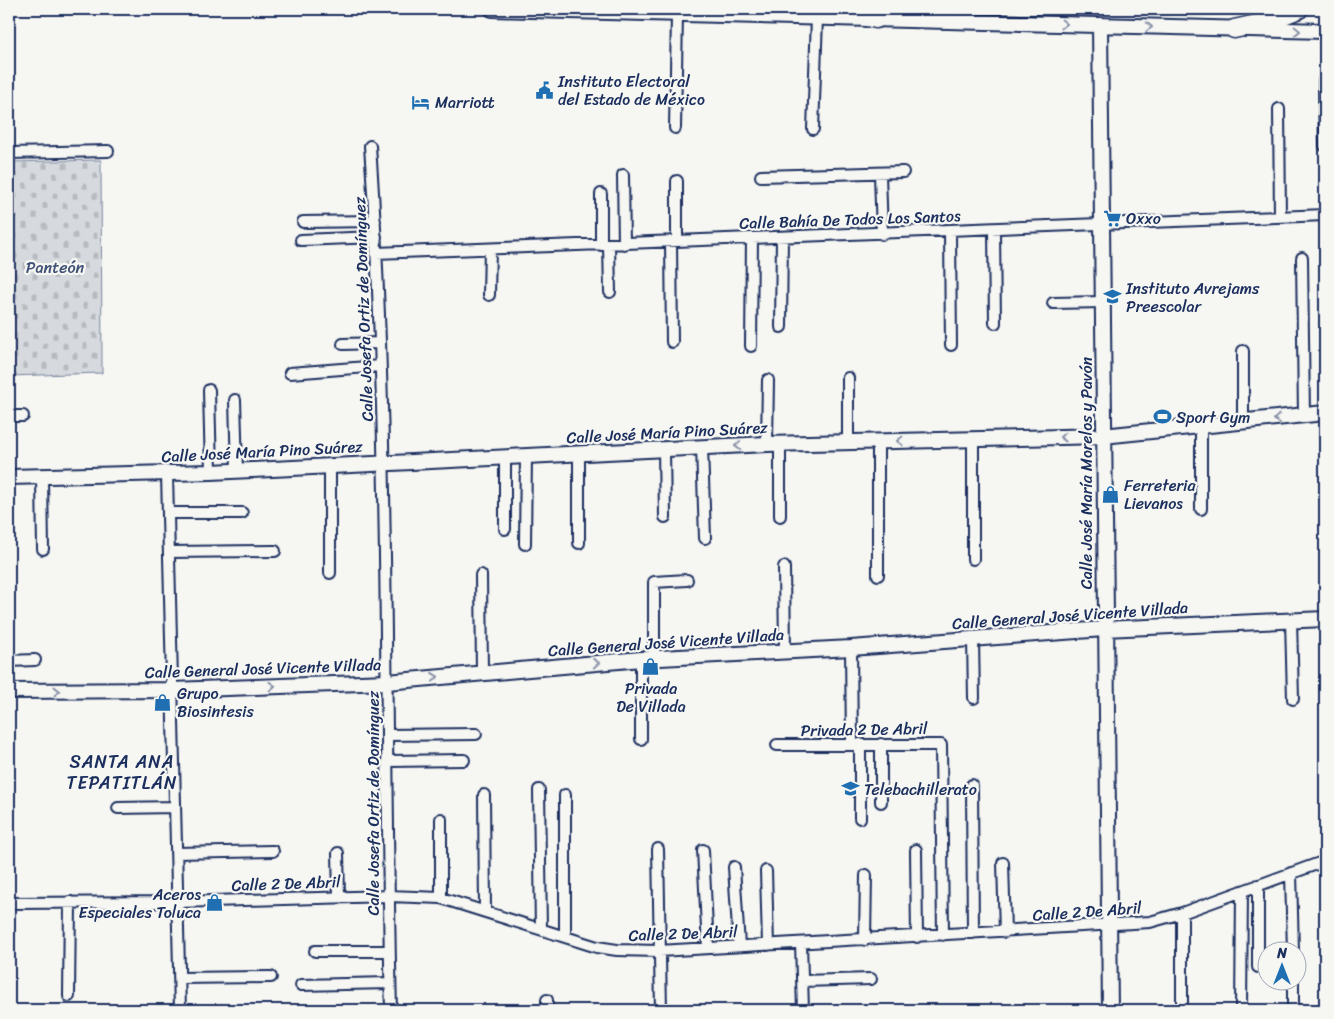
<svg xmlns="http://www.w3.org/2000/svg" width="1334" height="1019" viewBox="0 0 1334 1019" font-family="Sriracha,sans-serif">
<defs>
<pattern id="cemetery-stones" width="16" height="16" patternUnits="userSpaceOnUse" patternTransform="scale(1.25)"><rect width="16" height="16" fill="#d6d9dd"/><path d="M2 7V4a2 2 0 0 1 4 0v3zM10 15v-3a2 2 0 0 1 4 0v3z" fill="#b7bbc0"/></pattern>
</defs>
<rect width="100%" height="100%" fill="#f6f6f2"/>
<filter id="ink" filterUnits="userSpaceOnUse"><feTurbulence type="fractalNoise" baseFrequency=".02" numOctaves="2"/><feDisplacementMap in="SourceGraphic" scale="10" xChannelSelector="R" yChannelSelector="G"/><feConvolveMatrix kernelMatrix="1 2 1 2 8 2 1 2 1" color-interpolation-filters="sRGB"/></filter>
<g filter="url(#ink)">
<!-- cemetery -->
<path fill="url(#cemetery-stones)" stroke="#78849e" d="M101,160L102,373L9,376V162Z"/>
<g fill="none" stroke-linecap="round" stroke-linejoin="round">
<defs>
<path id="street" d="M1324,80L1325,146
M1279,109L1280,217
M675,128L677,15
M813,129L817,18
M370,146C390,434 384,722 391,1010
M9,153L108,151
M880,174L882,234
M623,175L624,244
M761,176L903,172
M677,181V241
M601,194V245
M303,222L375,221
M994,229L995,323
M950,231L951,345
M301,240L376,237
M671,241L672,342
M609,245L610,292
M376,253L1325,215
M1302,258L1304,416
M489,295L490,249
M1053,303L1103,302
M781,327L782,237
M343,344L379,343
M751,346L752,238
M1243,351V423
M290,373L380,366
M848,378V443
M209,390L211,472
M235,400L237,471
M9,416H23
M878,442V575
M767,444L768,380
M780,444V516
M702,447L705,538
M664,449L665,517
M579,454V543
M505,457V529
M330,465V573
M167,474L180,1010
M42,477L43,549
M1201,509V427
M168,513H242
M525,544L526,456
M169,552L275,551
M973,559V439
M784,567L785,651
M481,575L482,672
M1291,620L1293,699
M973,639L974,698
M851,648L852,744
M654,658V582L687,580
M641,659V739
M9,661L35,660
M388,735L476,734
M881,744V802
M777,745H941L943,935
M389,761L464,760
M972,785L973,933
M539,790L541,929
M484,795L485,910
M565,795V936
M118,808L175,807
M860,818V744
M441,819V898
M658,849L661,1010
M703,850L708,948
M916,850L917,937
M176,853L273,851
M338,853L339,896
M1003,863L1005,932
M734,867L739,946
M766,871L768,945
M1291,873L1293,952
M9,903L178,902L389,896L441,898L597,947L617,950L659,951L1150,922L1182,913L1325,861
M1182,913V1010
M865,940L866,875
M801,943L803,1010
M315,951H389
M1258,967V885
M180,978L271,977
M802,981L871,979
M1293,982V1010
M301,985L390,983
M69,996L70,902
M547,1000V1010
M1241,1010L1242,891"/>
<path id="secondary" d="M492,9L1325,31
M1100,25L1110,1010
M9,477L211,472L767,444L1103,436L1325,413
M9,691L172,690L387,682L641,659L851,648L1104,629L1325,619"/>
<path id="highway" d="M828,9L876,19
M1234,29L1266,22L1299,9"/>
</defs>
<!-- street casing -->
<use href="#street" stroke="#1b2f5e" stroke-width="14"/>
<!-- secondary casing -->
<use href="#secondary" stroke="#1b2f5e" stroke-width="18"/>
<!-- highway casing -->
<use href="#highway" stroke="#1b2f5e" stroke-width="21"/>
<!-- street -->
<use href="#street" stroke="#f6f6f2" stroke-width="10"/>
<!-- secondary -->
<use href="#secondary" stroke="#f6f6f2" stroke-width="14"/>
<!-- highway -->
<use href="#highway" stroke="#f6f6f2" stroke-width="18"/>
</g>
<!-- one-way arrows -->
<defs><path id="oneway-chevron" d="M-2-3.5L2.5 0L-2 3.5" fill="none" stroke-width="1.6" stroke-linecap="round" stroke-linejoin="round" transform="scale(1.25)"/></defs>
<g stroke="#8892a8">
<use href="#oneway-chevron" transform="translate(1064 24) rotate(1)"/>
<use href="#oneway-chevron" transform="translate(1149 27) rotate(2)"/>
<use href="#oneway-chevron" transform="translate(1297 31) rotate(1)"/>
<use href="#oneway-chevron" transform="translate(1277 419) rotate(173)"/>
<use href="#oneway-chevron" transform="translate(1063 437) rotate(179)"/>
<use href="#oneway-chevron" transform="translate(900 441) rotate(179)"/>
<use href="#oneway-chevron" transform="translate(738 446) rotate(178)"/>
<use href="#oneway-chevron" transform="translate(596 663) rotate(-5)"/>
<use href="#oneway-chevron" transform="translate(435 677) rotate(-6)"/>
<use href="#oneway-chevron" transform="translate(272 686) rotate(-2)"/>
<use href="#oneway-chevron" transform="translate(57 691)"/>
</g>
</g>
<!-- icons -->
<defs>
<symbol id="civic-bare" viewBox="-9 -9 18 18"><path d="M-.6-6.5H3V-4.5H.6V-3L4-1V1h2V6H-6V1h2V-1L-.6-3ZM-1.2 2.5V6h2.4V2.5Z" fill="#1f6fb2" stroke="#f6f6f2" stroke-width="2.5" paint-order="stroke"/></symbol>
<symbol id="hotel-bare" viewBox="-9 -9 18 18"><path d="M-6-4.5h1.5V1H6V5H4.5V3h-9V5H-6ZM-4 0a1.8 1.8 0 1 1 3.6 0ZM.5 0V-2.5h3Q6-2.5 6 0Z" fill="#1f6fb2" stroke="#f6f6f2" stroke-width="2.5" paint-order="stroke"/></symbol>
<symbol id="supermarket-bare" viewBox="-9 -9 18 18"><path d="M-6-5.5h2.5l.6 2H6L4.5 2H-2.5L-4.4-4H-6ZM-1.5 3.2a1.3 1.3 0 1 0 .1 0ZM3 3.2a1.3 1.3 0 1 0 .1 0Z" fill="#1f6fb2" stroke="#f6f6f2" stroke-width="2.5" paint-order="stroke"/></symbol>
<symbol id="school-bare" viewBox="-9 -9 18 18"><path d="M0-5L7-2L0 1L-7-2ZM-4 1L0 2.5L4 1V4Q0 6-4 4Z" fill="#1f6fb2" stroke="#f6f6f2" stroke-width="2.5" paint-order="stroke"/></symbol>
<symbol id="stadium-bare" viewBox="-9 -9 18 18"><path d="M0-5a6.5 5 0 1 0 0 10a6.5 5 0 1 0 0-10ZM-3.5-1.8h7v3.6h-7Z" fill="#1f6fb2" stroke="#f6f6f2" stroke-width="2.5" paint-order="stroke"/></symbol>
<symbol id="shop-bare" viewBox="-9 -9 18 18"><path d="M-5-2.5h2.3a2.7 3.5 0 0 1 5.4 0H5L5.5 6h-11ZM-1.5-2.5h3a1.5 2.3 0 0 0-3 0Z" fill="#1f6fb2" stroke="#f6f6f2" stroke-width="2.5" paint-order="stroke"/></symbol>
</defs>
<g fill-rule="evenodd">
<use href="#civic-bare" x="532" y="78" width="25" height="25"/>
<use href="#hotel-bare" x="408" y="90" width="25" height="25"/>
<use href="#supermarket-bare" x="1100" y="206" width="25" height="25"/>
<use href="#school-bare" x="1100" y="284" width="25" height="25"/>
<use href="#stadium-bare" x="1150" y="404" width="25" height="25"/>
<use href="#shop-bare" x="1098" y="482" width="25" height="25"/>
<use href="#shop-bare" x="638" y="654" width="25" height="25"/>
<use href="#shop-bare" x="150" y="690" width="25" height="25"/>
<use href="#school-bare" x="838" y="776" width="25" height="25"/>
<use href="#shop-bare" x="202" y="890" width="25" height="25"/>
</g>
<g text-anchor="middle" stroke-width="4.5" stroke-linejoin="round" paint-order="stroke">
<!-- poi labels -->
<g font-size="16" fill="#1b2f5e" stroke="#f6f6f2" text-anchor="start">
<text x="558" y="87">Instituto Electoral<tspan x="558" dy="18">del Estado de México</tspan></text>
<text x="435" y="108">Marriott</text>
<text x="1126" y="224">Oxxo</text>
<text x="1126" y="294">Instituto Avrejams<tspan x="1126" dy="18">Preescolar</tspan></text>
<text x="1176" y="423">Sport Gym</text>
<text x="1124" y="491">Ferreteria<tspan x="1124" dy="18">Lievanos</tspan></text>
<text x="651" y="694" text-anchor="middle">Privada<tspan x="651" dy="18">De Villada</tspan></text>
<text x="177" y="699">Grupo<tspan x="177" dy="18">Biosintesis</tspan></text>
<text x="864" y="795">Telebachillerato</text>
<text x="201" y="900" text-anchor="end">Aceros<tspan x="201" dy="18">Especiales Toluca</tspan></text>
</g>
<!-- street labels -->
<g font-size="16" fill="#1b2f5e" stroke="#f6f6f2">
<text transform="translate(850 219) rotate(-2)" y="6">Calle Bahía De Todos Los Santos</text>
<text transform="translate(363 309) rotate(-92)" y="6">Calle Josefa Ortiz de Domínguez</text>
<text transform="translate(667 432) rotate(-3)" y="6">Calle José María Pino Suárez</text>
<text transform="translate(262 451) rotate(-3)" y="6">Calle José María Pino Suárez</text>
<text transform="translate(1086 473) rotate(-90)" y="6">Calle José María Morelos y Pavón</text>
<text transform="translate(1070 615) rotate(-4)" y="6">Calle General José Vicente Villada</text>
<text transform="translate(666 642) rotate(-4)" y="6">Calle General José Vicente Villada</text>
<text transform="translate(263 668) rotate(-2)" y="6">Calle General José Vicente Villada</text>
<text transform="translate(864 729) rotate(-1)" y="6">Privada 2 De Abril</text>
<text transform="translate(373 803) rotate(-90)" y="6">Calle Josefa Ortiz de Domínguez</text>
<text transform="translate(286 883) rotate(-2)" y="6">Calle 2 De Abril</text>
<text transform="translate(1087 911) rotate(-4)" y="6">Calle 2 De Abril</text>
<text transform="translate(683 933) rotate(-2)" y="6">Calle 2 De Abril</text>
</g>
<!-- park labels -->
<g font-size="16" fill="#405177" stroke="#f6f6f2">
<text x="55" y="273">Panteón</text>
</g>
<!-- neighbourhood labels -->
<g font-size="18" letter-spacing="1" fill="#1b2f5e" stroke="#f6f6f2">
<text x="122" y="768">SANTA ANA<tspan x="122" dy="21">TEPATITLÁN</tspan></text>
</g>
</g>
<!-- margin -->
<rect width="1334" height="1019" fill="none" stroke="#f6f6f2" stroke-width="30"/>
<rect x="15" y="15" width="1304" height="989" fill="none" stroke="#1b2f5e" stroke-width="2" filter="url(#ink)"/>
<!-- north arrow -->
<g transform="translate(1282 966)"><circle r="24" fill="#f6f6f2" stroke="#9ea6b7"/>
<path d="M0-4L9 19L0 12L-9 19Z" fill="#1f6fb2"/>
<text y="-8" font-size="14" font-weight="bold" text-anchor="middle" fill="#1b2f5e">N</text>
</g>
</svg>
